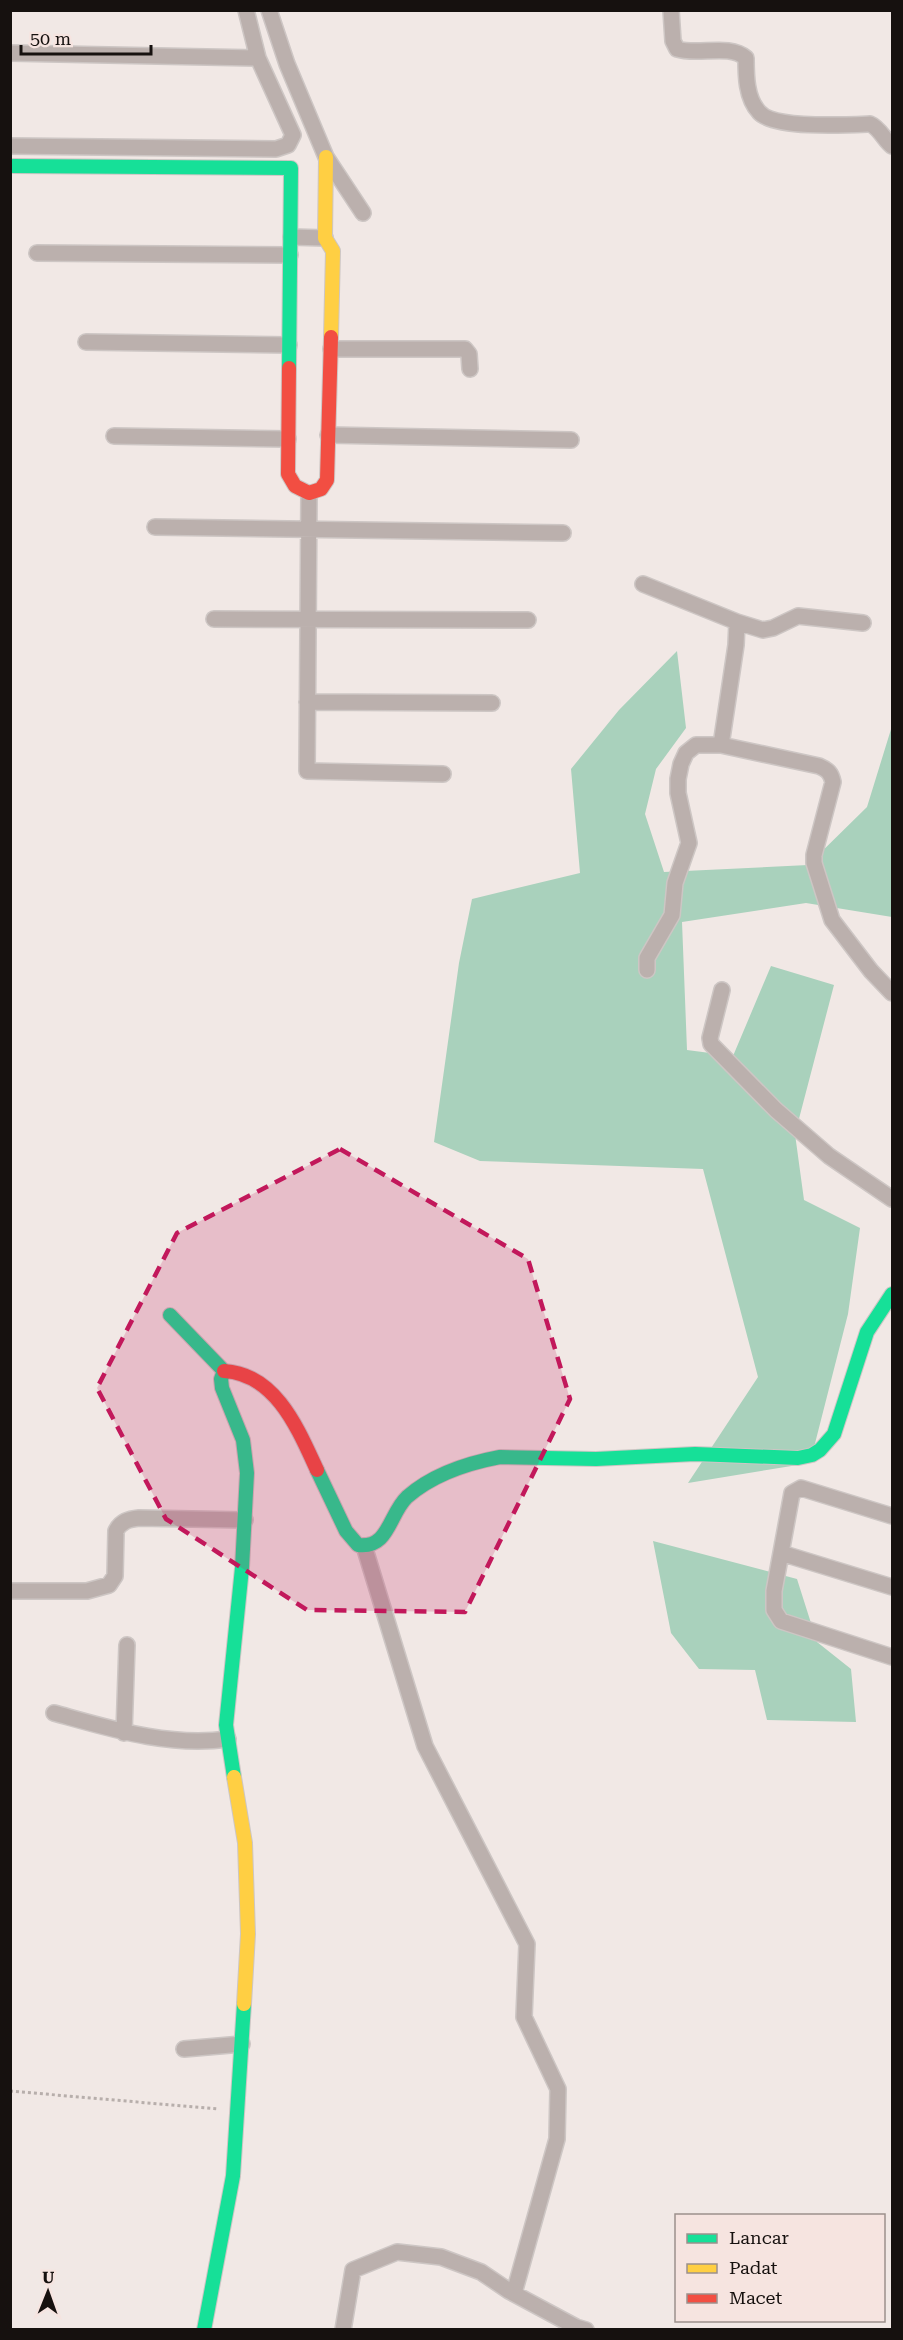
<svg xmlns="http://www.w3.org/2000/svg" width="903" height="2340" viewBox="0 0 903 2340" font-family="'Roboto Serif',serif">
<rect width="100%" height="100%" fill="#f1e8e5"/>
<!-- forest -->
<path fill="#a9d1bc" d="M677,651L686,728L656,769L645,814L664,872L808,865L867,807L892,726V917L806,903L682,922L687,1050L733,1056L771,966L834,985L795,1134L804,1200L860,1228L848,1314L810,1463L688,1483L758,1377L703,1169L480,1161L434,1142L459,963L472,899L580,873L571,769L619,710Z
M653,1541L797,1579L817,1642L851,1669L856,1722L767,1720L755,1670L699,1669L671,1633Z"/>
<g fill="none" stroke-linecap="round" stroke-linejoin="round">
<defs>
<path id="street" d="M269,10L287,64L326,157L363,213
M671,10L673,41L677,49C698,56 729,43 746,58C746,75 746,98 759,112C773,129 847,125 870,124C880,128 884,140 892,146
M10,53L258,58
M10,146L276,149L288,145L293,135L258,58L246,10
M291,237L325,238
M37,253L290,255
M86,342L289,345
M331,349H465L469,354L470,369
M328,435L571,440
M114,436L288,439
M309,493L307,771L443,774
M155,527L563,533
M643,584L737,622L736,645L721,745L819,766C828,770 831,773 833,782L814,855V863L832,920L871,971L892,993
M214,619L528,620
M737,622L763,630L773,628L798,616L863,623
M307,702L492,703
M647,970V958L672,915L675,883L689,843L678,793V779L681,764L686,753L696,745H721
M722,990L710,1038L711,1044L776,1110L829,1156L892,1199
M892,1516L801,1488L792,1493L774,1591V1610L781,1621L892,1657
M364,1546L425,1746L527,1944L524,2017L558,2089L557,2139L514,2293
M781,1553L892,1587
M10,1591H87L109,1585L115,1576L116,1531C121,1521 129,1519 139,1518L245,1520
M54,1713C112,1729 168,1747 228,1739
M124,1733L127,1645
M184,2049L242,2044
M343,2330L353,2270L397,2252L441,2257L481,2272L509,2291L576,2327L586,2330"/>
<path id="fast" d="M13,166L291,168L289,368
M170,1315L224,1371L221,1379L222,1388L243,1440L247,1473L242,1568L226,1725L234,1777
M317,1470L346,1531L358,1545C389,1549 389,1514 407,1497C432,1475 468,1463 500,1457L596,1459L695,1454L798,1458L812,1455L820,1450L834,1434L867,1332L892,1294
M204,2330L233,2176L244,2004"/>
<path id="slow" d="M326,157L325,238L333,251L331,337
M234,1777L245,1843L248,1934L244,2004"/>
<path id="jam" d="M289,368L288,474L295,486L309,493L321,489L327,480L331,337
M224,1371C276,1374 298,1429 317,1470"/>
</defs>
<!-- street casing -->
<use href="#street" stroke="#cdc6c4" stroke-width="18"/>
<!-- fast casing -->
<use href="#fast" stroke="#cdc6c4" stroke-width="16"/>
<!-- slow casing -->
<use href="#slow" stroke="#cdc6c4" stroke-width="16"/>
<!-- jam casing -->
<use href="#jam" stroke="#cdc6c4" stroke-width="16"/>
<!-- path -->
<path stroke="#b7aeab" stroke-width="3" stroke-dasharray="3 3" stroke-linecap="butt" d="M10,2091L218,2109"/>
<!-- street -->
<use href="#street" stroke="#bbb0ad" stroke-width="15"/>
<!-- fast -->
<use href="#fast" stroke="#16e098" stroke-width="14"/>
<!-- slow -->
<use href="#slow" stroke="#ffcf43" stroke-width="14"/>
<!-- jam -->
<use href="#jam" stroke="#f24e42" stroke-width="14"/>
</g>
<!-- marked area -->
<path fill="#c2185b" fill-opacity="0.2" stroke="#c2185b" stroke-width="4.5" stroke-dasharray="12 8" stroke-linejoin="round" d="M340,1149L528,1259L570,1399L465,1612L307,1610L166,1519L97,1388L177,1233Z"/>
<!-- border -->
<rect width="903" height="2340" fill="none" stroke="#16110f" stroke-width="24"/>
<!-- legend -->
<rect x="675" y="2214" width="210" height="108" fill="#f6e4e0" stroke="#9c908c" stroke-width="1.5"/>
<rect x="687" y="2234" width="30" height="9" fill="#16e098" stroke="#9c908c" stroke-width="1.5"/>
<text x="729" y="2244" font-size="18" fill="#16110f">Lancar</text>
<rect x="687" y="2264" width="30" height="9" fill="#ffcf43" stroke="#9c908c" stroke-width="1.5"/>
<text x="729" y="2274" font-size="18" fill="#16110f">Padat</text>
<rect x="687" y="2294" width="30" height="9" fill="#f24e42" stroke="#9c908c" stroke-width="1.5"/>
<text x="729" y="2304" font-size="18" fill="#16110f">Macet</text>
<!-- north arrow -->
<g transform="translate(48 2292) rotate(1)" stroke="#f6e4e0" stroke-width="4.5" paint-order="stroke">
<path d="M0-4.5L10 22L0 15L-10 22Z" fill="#16110f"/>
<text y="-9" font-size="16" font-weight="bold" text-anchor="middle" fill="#16110f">U</text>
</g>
<!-- scale -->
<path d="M21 45v9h130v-9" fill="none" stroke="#16110f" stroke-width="3"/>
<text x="30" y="45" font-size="18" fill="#16110f" stroke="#f6e4e0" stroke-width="4.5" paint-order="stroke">50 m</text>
</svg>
